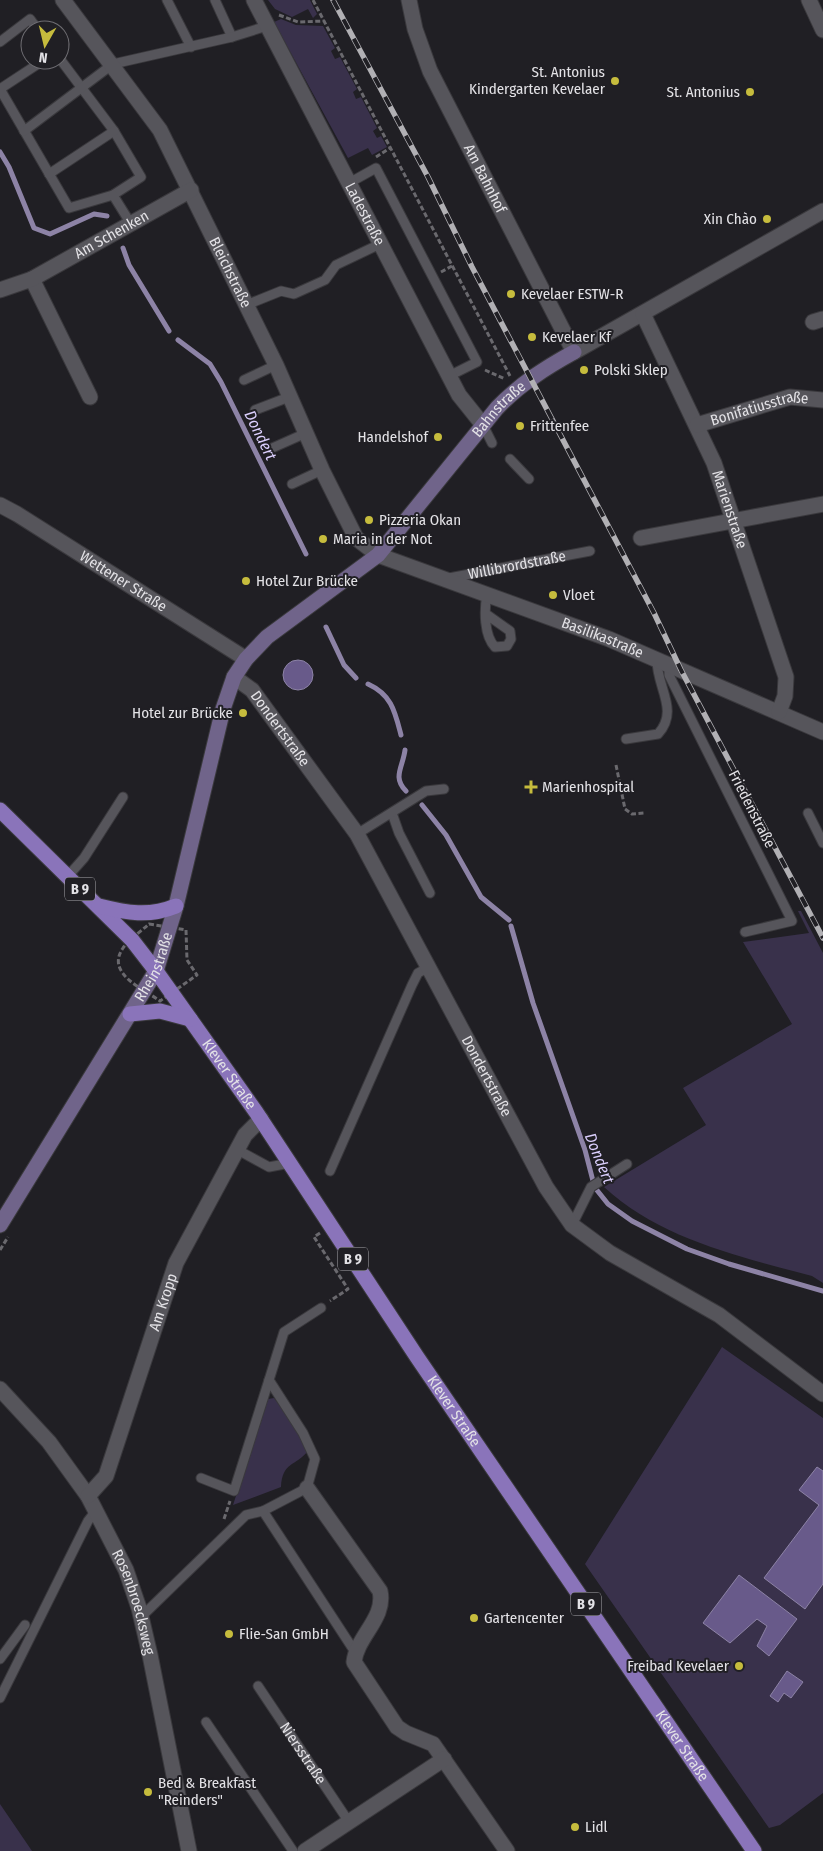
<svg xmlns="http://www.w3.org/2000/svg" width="823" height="1851" viewBox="0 0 823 1851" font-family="'Fira Sans Condensed',sans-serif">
<rect width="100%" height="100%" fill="#201f24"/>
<!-- green -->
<path fill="#39314b" d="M268,0H310L317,14L313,18L308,9L292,17L275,9Z
M281,19L296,25L323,26L335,48L331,51L335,59L340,57L357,89L353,92L356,99L361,97L377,128L373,131L377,138L381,136L387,147L372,155L368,148L348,158L274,22Z
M798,911H801L823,953V1283L812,1276C741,1257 660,1239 604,1187L706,1125L683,1088L792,1024L743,942L809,933Z
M722,1347L823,1418V1793L780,1825L769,1828L585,1564Z
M274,1398L306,1442L308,1451C296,1466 282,1462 281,1487L233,1505L268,1399Z
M0,1804L32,1851H0Z"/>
<!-- water -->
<path fill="#685a8a" stroke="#8d83a6" d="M283 675a15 15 0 1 1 30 0a15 15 0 1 1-30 0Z
M817,1467L823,1471V1584L805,1609L764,1578L819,1505L799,1490Z
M739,1575L797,1619L769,1656L757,1646L767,1626L757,1619L730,1643L703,1623Z
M787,1671L803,1682L791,1698L784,1693L778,1702L770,1696Z"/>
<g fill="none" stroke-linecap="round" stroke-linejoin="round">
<!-- stream -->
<path stroke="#8d83a6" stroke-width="5" d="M0,152L9,167L34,228L50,234L94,214L107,216
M123,248L129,265L169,331
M178,340L210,364L221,382L306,554
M326,627L344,665L356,678
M368,684C392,695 395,712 401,735
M405,750C403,767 392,777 406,791
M422,805L446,835L481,897L509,920
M511,926L533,1003L585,1150L593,1181L596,1189L608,1204L632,1221L687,1249L729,1264L823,1291"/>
<defs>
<g id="lane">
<path d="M167,0L191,47"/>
<path d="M215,0L232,37"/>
<path d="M0,42L30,19L38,30"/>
<path d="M44,60L0,89L69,208L113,195L141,177L114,131L60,59"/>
<path d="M24,131L113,64L232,37L267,26"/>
<path d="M49,174L114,131"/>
<path d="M349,183L376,168L477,362L449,376"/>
<path d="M113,195L131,224"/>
<path d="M246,305L281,291L294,294L325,280L336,265L380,244"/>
<path d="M244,380L276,365"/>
<path d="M255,410L289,397"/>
<path d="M483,425L492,443"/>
<path d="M270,449L306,433"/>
<path d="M510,459L529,479"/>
<path d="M292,484L322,470"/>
<path id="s1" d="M449,578L590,551"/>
<path d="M486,614L510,631L511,639L507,646L495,647C484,636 484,610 487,595"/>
<path d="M669,665V675L792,921L745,932"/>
<path d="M626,739L658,734C680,710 656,687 657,659"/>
<path d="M392,813L399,833L430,893"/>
<path d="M808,813L823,843"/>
<path d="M357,834L426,791L444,789"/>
<path d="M68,876L84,858L123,797"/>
<path d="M236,1149L269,1167L290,1163"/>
<path d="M330,1171L412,985L418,973L429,967"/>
<path d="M572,1225L591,1187L627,1164"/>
<path d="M321,1308L284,1332L269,1380L303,1433L315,1459L307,1488L263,1511L355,1652"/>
<path d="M201,1478L234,1491L269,1380"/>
<path d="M141,1617L246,1515L263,1511"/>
<path d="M0,1659L25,1625"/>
<path id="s2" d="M258,1686L349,1822"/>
<path d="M0,1698L88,1521L95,1512"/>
<path d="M206,1722L293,1851"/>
</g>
<g id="street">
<path id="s3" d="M63,0L160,130L276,365L322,470L356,538L378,555L609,639L823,732"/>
<path id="s4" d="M254,0L459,395L483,425"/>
<path id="s5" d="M409,0L415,29L430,71L574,352L823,211"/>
<path d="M809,0L823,30"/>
<path d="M32,279L90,397"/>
<path id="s6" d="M0,290L32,279L191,190"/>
<path id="s7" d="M643,314L714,463L786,677L785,696L779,712"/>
<path d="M813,322L823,319"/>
<path id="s8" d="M697,425L790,397L823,400"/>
<path id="s9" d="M0,505L17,514L246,659"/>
<path d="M641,538L823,504"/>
<path id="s10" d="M234,677L252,690L357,834L546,1187L572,1225L610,1253L719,1315L823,1394"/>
<path id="s11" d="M0,1389L49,1442L88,1496L126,1570L139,1608L150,1655L189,1851"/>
<path d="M307,1488L380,1591C386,1618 357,1636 354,1662L397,1727L406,1733L433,1744L507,1851"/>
<path id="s12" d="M88,1496L106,1476L176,1263L245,1135L261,1119"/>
<path d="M305,1851L444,1759"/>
</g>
<g id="secondary">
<path id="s13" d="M0,1225L156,971L176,906L223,709L234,677L246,659L267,637L378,555L497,408C520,384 545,368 574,352"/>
</g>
<g id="primary">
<path id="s14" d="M0,810L132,940L156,971L256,1112L417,1357L754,1851"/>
<path d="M99,906C127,913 149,917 176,906"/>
<path d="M130,1014L160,1011L190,1019"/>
</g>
</defs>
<!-- lane casing -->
<use href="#lane" stroke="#3a393d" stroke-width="11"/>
<!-- street casing -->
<use href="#street" stroke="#3a393d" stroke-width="17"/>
<!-- secondary casing -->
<use href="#secondary" stroke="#3a393d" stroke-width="17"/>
<!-- primary casing -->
<use href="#primary" stroke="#3a393d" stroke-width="17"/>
<!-- path -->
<path stroke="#6a696e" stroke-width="3" stroke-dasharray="5 2.5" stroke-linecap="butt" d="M313,0L510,376
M279,15L298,22L324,21
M376,157L390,148
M441,272L452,266
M485,370L505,379
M616,765L625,809L632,814L645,813
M149,924L186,930L187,960L197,975L160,1001C144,989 105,974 123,948C130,939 141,931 149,924Z
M320,1233L314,1237L348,1289L330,1301
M0,1250L8,1237
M224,1519L230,1501"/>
<!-- lane -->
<use href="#lane" stroke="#56555b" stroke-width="9"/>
<!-- street -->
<use href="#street" stroke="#56555b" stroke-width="15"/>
<!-- secondary -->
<use href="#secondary" stroke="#70648a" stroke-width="15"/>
<!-- primary -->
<use href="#primary" stroke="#8a74ba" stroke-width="15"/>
<defs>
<path id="rail" d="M333,0L428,177L472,267L654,613L681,670L823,938"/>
</defs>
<!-- rail casing -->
<use href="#rail" stroke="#b1b0b4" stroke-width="5.5"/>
<!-- rail -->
<use href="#rail" stroke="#201f24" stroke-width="4" stroke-dasharray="11" stroke-linecap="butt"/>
</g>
<!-- markers -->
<g fill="#c6bc3d" stroke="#201f24" stroke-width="2">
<circle cx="615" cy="81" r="5"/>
<circle cx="750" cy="92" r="5"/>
<circle cx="767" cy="219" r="5"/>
<circle cx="511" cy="294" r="5"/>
<circle cx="532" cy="337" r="5"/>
<circle cx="584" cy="370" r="5"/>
<circle cx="520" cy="426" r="5"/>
<circle cx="438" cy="437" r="5"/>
<circle cx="369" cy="520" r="5"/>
<circle cx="323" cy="539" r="5"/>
<circle cx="246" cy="581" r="5"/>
<circle cx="553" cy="595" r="5"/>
<circle cx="243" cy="713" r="5"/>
<path d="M528.5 779.5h5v5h5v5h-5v5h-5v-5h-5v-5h5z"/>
<circle cx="474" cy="1618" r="5"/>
<circle cx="229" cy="1634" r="5"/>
<circle cx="739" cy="1666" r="5"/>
<circle cx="148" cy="1792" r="5"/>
<circle cx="575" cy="1827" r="5"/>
</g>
<g text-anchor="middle" stroke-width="4" stroke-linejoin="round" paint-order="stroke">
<!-- shield labels -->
<g fill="#201f24" stroke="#a8a8ac" stroke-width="1">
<rect x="65" y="877.5" width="30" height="23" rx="4"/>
<rect x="338" y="1247.5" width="30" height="23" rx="4"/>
<rect x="571" y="1592.5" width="30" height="23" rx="4"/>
</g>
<g font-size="14" font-weight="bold" fill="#e3e2e6">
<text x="80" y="894">B 9</text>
<text x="353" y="1264">B 9</text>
<text x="586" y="1609">B 9</text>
</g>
<!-- poi labels -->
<g font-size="15" fill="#e3e2e6" stroke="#201f24" text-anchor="start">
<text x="605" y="77" text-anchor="end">St. Antonius<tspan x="605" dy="17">Kindergarten Kevelaer</tspan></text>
<text x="740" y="97" text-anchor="end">St. Antonius</text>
<text x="757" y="224" text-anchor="end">Xin Chào</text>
<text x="521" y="299">Kevelaer ESTW-R</text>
<text x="542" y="342">Kevelaer Kf</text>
<text x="594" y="375">Polski Sklep</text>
<text x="530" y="431">Frittenfee</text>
<text x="428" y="442" text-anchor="end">Handelshof</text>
<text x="379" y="525">Pizzeria Okan</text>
<text x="333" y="544">Maria in der Not</text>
<text x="256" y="586">Hotel Zur Brücke</text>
<text x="563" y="600">Vloet</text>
<text x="233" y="718" text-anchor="end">Hotel zur Brücke</text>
<text x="542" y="792">Marienhospital</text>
<text x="484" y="1623">Gartencenter</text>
<text x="239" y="1639">Flie-San GmbH</text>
<text x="729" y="1671" text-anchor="end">Freibad Kevelaer</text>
<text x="158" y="1788">Bed &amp; Breakfast<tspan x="158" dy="17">"Reinders"</tspan></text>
<text x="585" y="1832">Lidl</text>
</g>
<!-- street labels -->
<g font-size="15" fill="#e3e2e6" stroke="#201f24">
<text dy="5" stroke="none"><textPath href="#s5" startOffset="195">Am Bahnhof</textPath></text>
<text dy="5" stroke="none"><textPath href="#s4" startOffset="241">Ladestraße</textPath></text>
<text dy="5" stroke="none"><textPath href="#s6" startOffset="125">Am Schenken</textPath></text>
<text dy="5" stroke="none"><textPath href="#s3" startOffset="321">Bleichstraße</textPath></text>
<text dy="5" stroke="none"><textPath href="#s13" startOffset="982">Bahnstraße</textPath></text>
<text dy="5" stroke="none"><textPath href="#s8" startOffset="65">Bonifatiusstraße</textPath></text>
<text dy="5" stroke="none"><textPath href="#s7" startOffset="214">Marienstraße</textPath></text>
<text dy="5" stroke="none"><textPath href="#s1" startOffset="69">Willibrordstraße</textPath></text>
<text dy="5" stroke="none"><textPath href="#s9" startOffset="145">Wettener Straße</textPath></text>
<text dy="5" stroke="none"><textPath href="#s3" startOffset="882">Basilikastraße</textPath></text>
<text dy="5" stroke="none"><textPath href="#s10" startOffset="70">Dondertstraße</textPath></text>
<text transform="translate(752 809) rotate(63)" y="5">Friedenstraße</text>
<text dy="5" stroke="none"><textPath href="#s13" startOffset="301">Rheinstraße</textPath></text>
<text dy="5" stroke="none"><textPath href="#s14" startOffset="351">Klever Straße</textPath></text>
<text dy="5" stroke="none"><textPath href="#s10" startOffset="475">Dondertstraße</textPath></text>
<text dy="5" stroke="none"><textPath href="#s12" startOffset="210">Am Kropp</textPath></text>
<text dy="5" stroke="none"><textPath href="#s14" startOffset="756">Klever Straße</textPath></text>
<text dy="5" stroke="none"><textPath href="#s11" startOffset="255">Rosenbroecksweg</textPath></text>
<text dy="5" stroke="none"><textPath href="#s14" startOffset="1161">Klever Straße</textPath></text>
<text dy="5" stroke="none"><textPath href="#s2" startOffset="81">Niersstraße</textPath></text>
</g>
<!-- water labels -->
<g font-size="16" font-style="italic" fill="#dbcffd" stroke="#201f24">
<text transform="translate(261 435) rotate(64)" y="6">Dondert</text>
<text transform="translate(600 1158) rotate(68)" y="6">Dondert</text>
</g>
</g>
<!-- north arrow -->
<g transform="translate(45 45) rotate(188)"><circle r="24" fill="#201f24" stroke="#6e6d72"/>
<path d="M0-4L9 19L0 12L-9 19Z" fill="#c6bc3d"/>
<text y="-8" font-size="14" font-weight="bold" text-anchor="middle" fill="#e3e2e6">N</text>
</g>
</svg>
